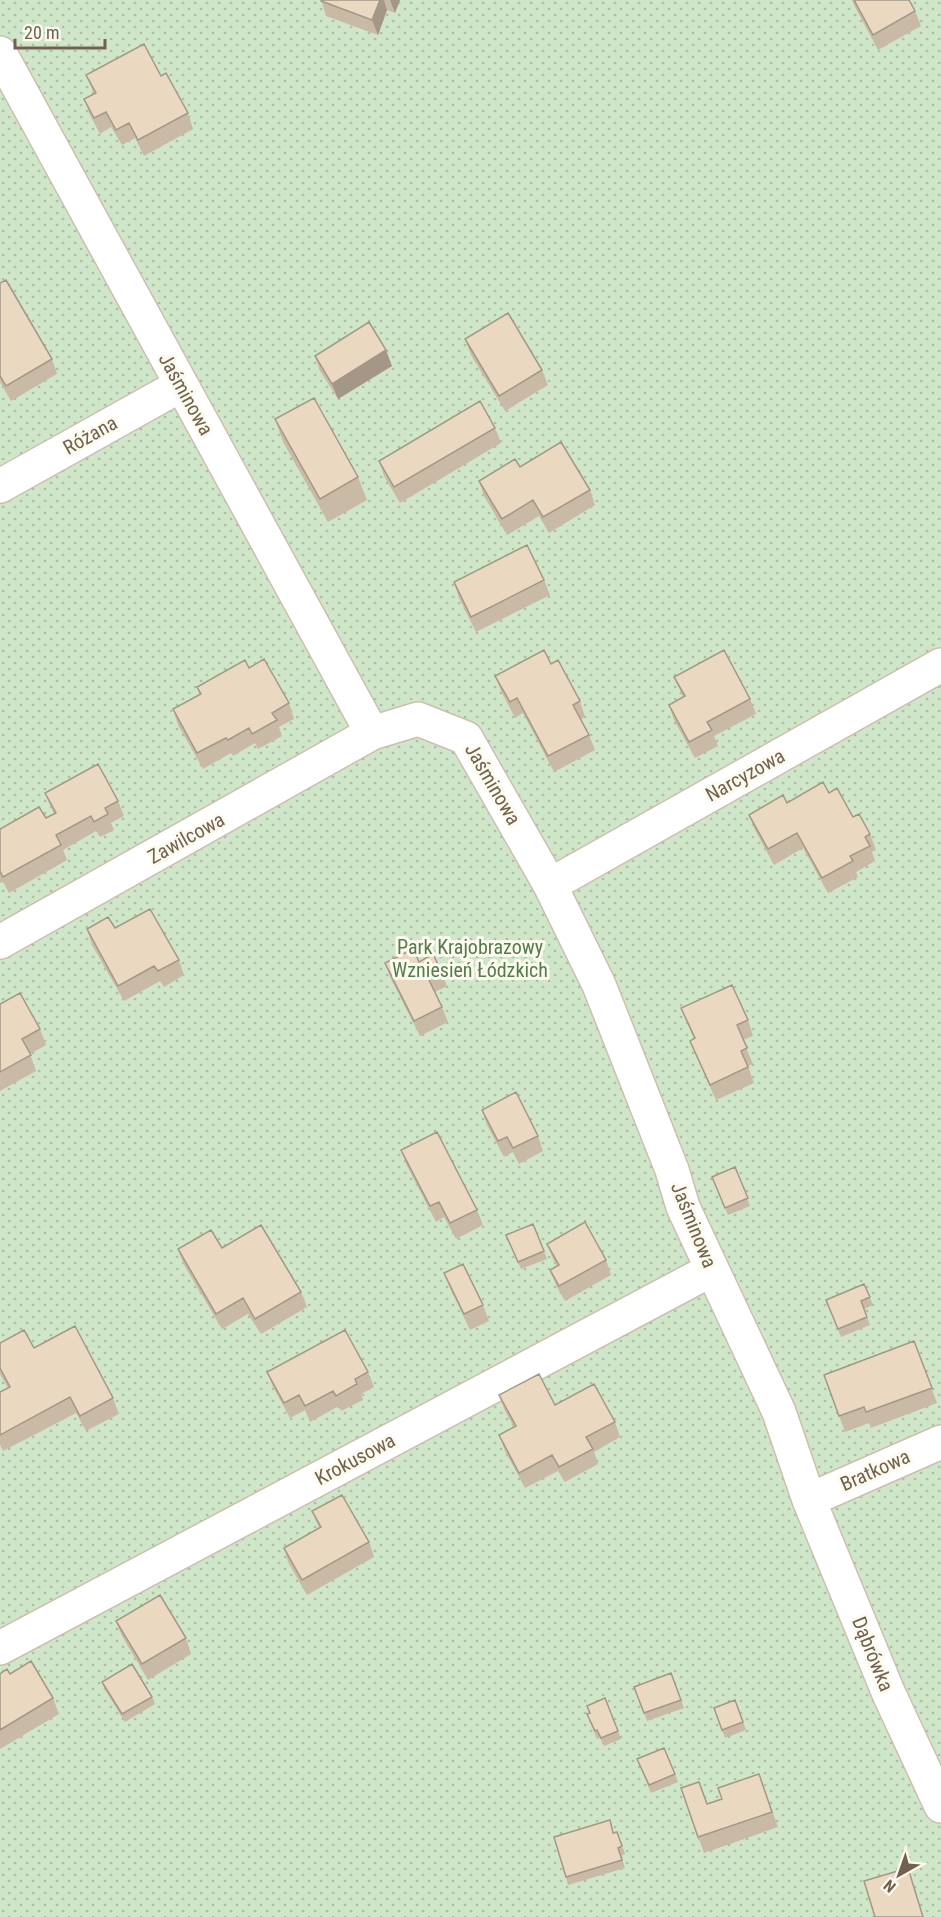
<svg xmlns="http://www.w3.org/2000/svg" width="941" height="1917" viewBox="0 0 941 1917" font-family="'Roboto Condensed',sans-serif">
<defs>
<pattern id="park-dots" width="8" height="8" patternUnits="userSpaceOnUse" patternTransform="scale(1.5)"><rect width="8" height="8" fill="#d0e6c9"/><path d="M2 2h.1M6 6h.1" fill="none" stroke="#adbea6" stroke-width="1.8" stroke-linecap="round"/></pattern>
</defs>
<rect width="100%" height="100%" fill="#faf6e9"/>
<!-- park -->
<path fill="url(#park-dots)" d="M0,0H941V1917H0Z"/>
<g fill="none" stroke-linecap="round" stroke-linejoin="round">
<defs>
<path id="minor" d="M0,53L372,733
M0,486L181,385
M550,885L941,665
M0,942L372,733L418,719L466,738L550,885L599,985L672,1170L683,1207L779,1412L809,1500L889,1694L941,1806
M809,1500L941,1442
M0,1648L711,1270"/>
</defs>
<!-- minor casing -->
<use href="#minor" stroke="#cbc0b0" stroke-width="36"/>
<!-- minor -->
<use href="#minor" stroke="#fff" stroke-width="33"/>
</g>
<!-- wall -->
<path fill="#c9baa6" d="M321,0H400L395,13L387,10L378,35L326,16Z
M852,0H909L915,11L921,26L878,50L855,7Z
M86,75L161,76L188,113L193,129L144,156L135,138L122,145L111,127L100,134L90,115L84,99L94,94Z
M0,283L52,359L57,374L11,401L0,382Z
M465,339L542,370L548,385L505,411L471,355Z
M315,356L392,366L338,399L320,371Z
M275,419L358,477L367,500L328,522L283,442Z
M495,428L501,443L400,503L384,476L379,461Z
M520,467L590,490L595,505L549,533L539,516L507,535L484,496L479,481Z
M544,580L550,595L476,632L459,598L454,582Z
M551,664L580,701L585,717L581,719L589,735L595,750L554,772L523,713L515,718L501,691L495,676Z
M249,668L289,703L294,719L279,727L282,736L258,749L255,743L233,756L231,753L203,769L178,725L173,709L199,694L197,687Z
M674,677L750,699L756,714L714,736L718,746L695,758L674,720L669,705L683,697Z
M45,793L118,801L124,816L111,823L114,830L100,837L96,831L63,850L67,860L9,893L3,882L0,883V829L46,818L54,814Z
M829,793L870,834L876,850L872,852L875,861L856,872L858,877L828,893L803,848L774,865L755,830L749,815L787,803Z
M115,928L179,960L184,975L164,987L160,981L124,1001L92,945L87,929Z
M419,962L441,971L447,986L435,992L442,1007L448,1022L420,1036L391,979L385,963Z
M0,1004L40,1029L46,1045L30,1054L36,1071L0,1091Z
M681,1008L748,1020L753,1036L743,1040L753,1064L748,1066L754,1083L716,1100L696,1056L690,1041L694,1039Z
M482,1110L538,1136L543,1151L519,1164L513,1152L504,1157L487,1125Z
M401,1150L477,1210L483,1225L456,1239L444,1217L436,1222L407,1166Z
M735,1167L750,1206L728,1215L712,1177Z
M533,1224L547,1259L521,1269L506,1235Z
M547,1244L606,1260L611,1275L565,1301L556,1285L550,1270L557,1266L553,1259Z
M222,1248L301,1292L307,1307L261,1334L248,1314L222,1329L184,1265L178,1249Z
M444,1273L483,1305L489,1321L470,1330L450,1288Z
M864,1284L873,1305L864,1309L870,1325L841,1337L826,1300Z
M914,1341L937,1403L871,1428L869,1423L845,1432L824,1375Z
M0,1343L34,1348L113,1398L119,1414L86,1431L76,1413L3,1451L0,1445V1392L8,1388L0,1374Z
M267,1372H368L374,1387L361,1394L363,1400L341,1411L339,1406L310,1422L305,1410L290,1418L273,1387Z
M499,1395L555,1405L615,1422L620,1437L594,1452L598,1464L565,1482L558,1471L525,1488L505,1451L499,1435L514,1427L505,1411Z
M312,1511L369,1542L374,1557L307,1595L289,1564L284,1548L319,1528Z
M116,1621L186,1638L191,1654L148,1680L122,1636Z
M0,1674H10L53,1698L59,1714L0,1749Z
M102,1682L152,1697L155,1704L125,1722L105,1690Z
M634,1687L681,1700L684,1708L647,1721Z
M735,1700L746,1730L725,1738L714,1708Z
M587,1706L618,1731L621,1739L604,1746L600,1738L597,1739L590,1722L587,1714L589,1713Z
M637,1759L675,1774L678,1782L651,1793Z
M759,1774L778,1827L704,1853L681,1788L707,1804L722,1799Z
M617,1832L625,1854L621,1856L625,1868L568,1885L566,1877L614,1833Z"/>
<!-- shaded-wall -->
<path fill="#a49787" d="M380,0H384L387,10L378,35L372,20Z
M390,0H400L395,13Z
M386,350L392,366L338,399L332,384Z"/>
<!-- building -->
<path fill="#ead8c1" stroke="#a49787" stroke-width="1.5" d="M321,0H380L372,20L321,1Z
M854,0H909L915,11L873,35Z
M144,44L161,76L166,73L188,113L138,140L129,123L116,130L106,112L94,118L84,99L96,93L86,75Z
M6,280L52,359L6,386L0,376V283Z
M508,313L542,370L499,396L465,339Z
M369,322L386,350L332,384L315,356Z
M314,398L358,477L320,499L275,419Z
M480,401L495,428L394,487L379,461Z
M561,442L590,490L543,517L533,500L502,519L479,481L515,459L520,467Z
M527,545L544,580L471,617L454,582Z
M544,650L551,664L558,660L580,701L573,705L589,735L548,756L517,698L510,702L495,676Z
M724,650L750,699L707,722L712,730L689,742L669,705L685,696L674,677Z
M264,659L289,703L272,713L277,720L252,734L249,728L228,740L226,738L197,753L173,709L201,694L197,687L245,660L249,668Z
M98,764L118,801L105,808L108,814L94,822L91,816L56,835L61,845L3,877L0,871V829L39,807L46,818L56,813L45,793Z
M823,782L829,793L837,788L853,817L859,814L870,834L865,837L870,846L850,856L853,861L822,878L797,833L768,849L749,815L783,795L787,803Z
M150,909L179,960L158,971L154,966L118,986L87,929L108,917L115,928Z
M413,949L419,962L433,954L441,971L428,978L442,1007L414,1021L385,963Z
M732,985L748,1020L737,1025L747,1048L741,1051L748,1067L710,1085L690,1041L695,1038L681,1008Z
M20,993L40,1029L22,1039L31,1055L0,1072V1004Z
M516,1092L538,1136L513,1148L507,1137L498,1141L482,1110Z
M437,1132L477,1210L450,1223L439,1202L430,1206L401,1150Z
M735,1167L748,1198L725,1208L712,1177Z
M585,1222L606,1260L559,1286L550,1270L559,1265L547,1244Z
M533,1224L544,1251L518,1262L506,1235Z
M261,1225L301,1292L255,1319L243,1298L216,1314L178,1249L211,1230L222,1248Z
M463,1264L483,1305L464,1314L444,1273Z
M864,1284L870,1297L861,1301L867,1317L838,1329L826,1300Z
M75,1326L113,1398L80,1416L70,1397L0,1435V1392L10,1387L0,1368V1343L24,1330L34,1348Z
M345,1330L368,1372L355,1379L357,1384L336,1396L333,1391L305,1406L299,1395L284,1403L267,1372Z
M914,1341L932,1388L866,1412L864,1407L839,1416L824,1375Z
M539,1374L555,1405L594,1384L615,1422L586,1437L593,1449L559,1467L552,1455L519,1473L499,1435L516,1426L499,1395Z
M342,1495L369,1542L302,1580L284,1548L321,1527L312,1511Z
M160,1595L186,1638L142,1664L116,1621Z
M31,1661L53,1698L0,1730V1674L7,1669L10,1674Z
M132,1664L152,1697L122,1714L102,1682Z
M671,1673L681,1700L644,1713L634,1687Z
M605,1698L618,1731L601,1738L597,1730L595,1731L587,1714L590,1713L587,1706Z
M735,1700L743,1722L722,1730L714,1708Z
M664,1748L675,1774L649,1785L637,1759Z
M759,1774L772,1812L698,1837L681,1788L699,1782L707,1804L722,1799L718,1788Z
M610,1820L613,1833L617,1832L622,1846L618,1848L622,1860L566,1877L554,1837Z
M908,1868L923,1917H875L864,1881Z"/>
<g text-anchor="middle" stroke-width="6" stroke-linejoin="round" paint-order="stroke">
<!-- street labels -->
<g font-size="20" fill="#72614f" stroke="#fdfaef">
<text transform="translate(186 394) rotate(61)" y="7">Jaśminowa</text>
<text transform="translate(90 435) rotate(-29)" y="7">Różana</text>
<text transform="translate(745 775) rotate(-29)" y="7">Narcyzowa</text>
<text transform="translate(493 784) rotate(60)" y="7">Jaśminowa</text>
<text transform="translate(186 838) rotate(-29)" y="7">Zawilcowa</text>
<text transform="translate(694 1225) rotate(68)" y="7">Jaśminowa</text>
<text transform="translate(355 1459) rotate(-28)" y="7">Krokusowa</text>
<text transform="translate(875 1470) rotate(-24)" y="7">Bratkowa</text>
<text transform="translate(873 1654) rotate(68)" y="7">Dąbrówka</text>
</g>
<!-- park labels -->
<g font-size="20" fill="#537b4c" stroke="#fdfaef">
<text x="470" y="954">Park Krajobrazowy<tspan x="470" dy="23">Wzniesień Łódzkich</tspan></text>
</g>
</g>
<!-- north arrow -->
<g transform="translate(899 1875) rotate(220)" stroke="#fdfaef" stroke-width="4.5" paint-order="stroke">
<path d="M0-4.5L10 22L0 15L-10 22Z" fill="#72614f"/>
<text y="-9" font-size="16" font-weight="bold" text-anchor="middle" fill="#72614f">N</text>
</g>
<!-- scale -->
<path d="M15 39v9h90v-9" fill="none" stroke="#72614f" stroke-width="3"/>
<text x="24" y="39" font-size="18" fill="#72614f" stroke="#fdfaef" stroke-width="4.5" paint-order="stroke">20 m</text>
</svg>
